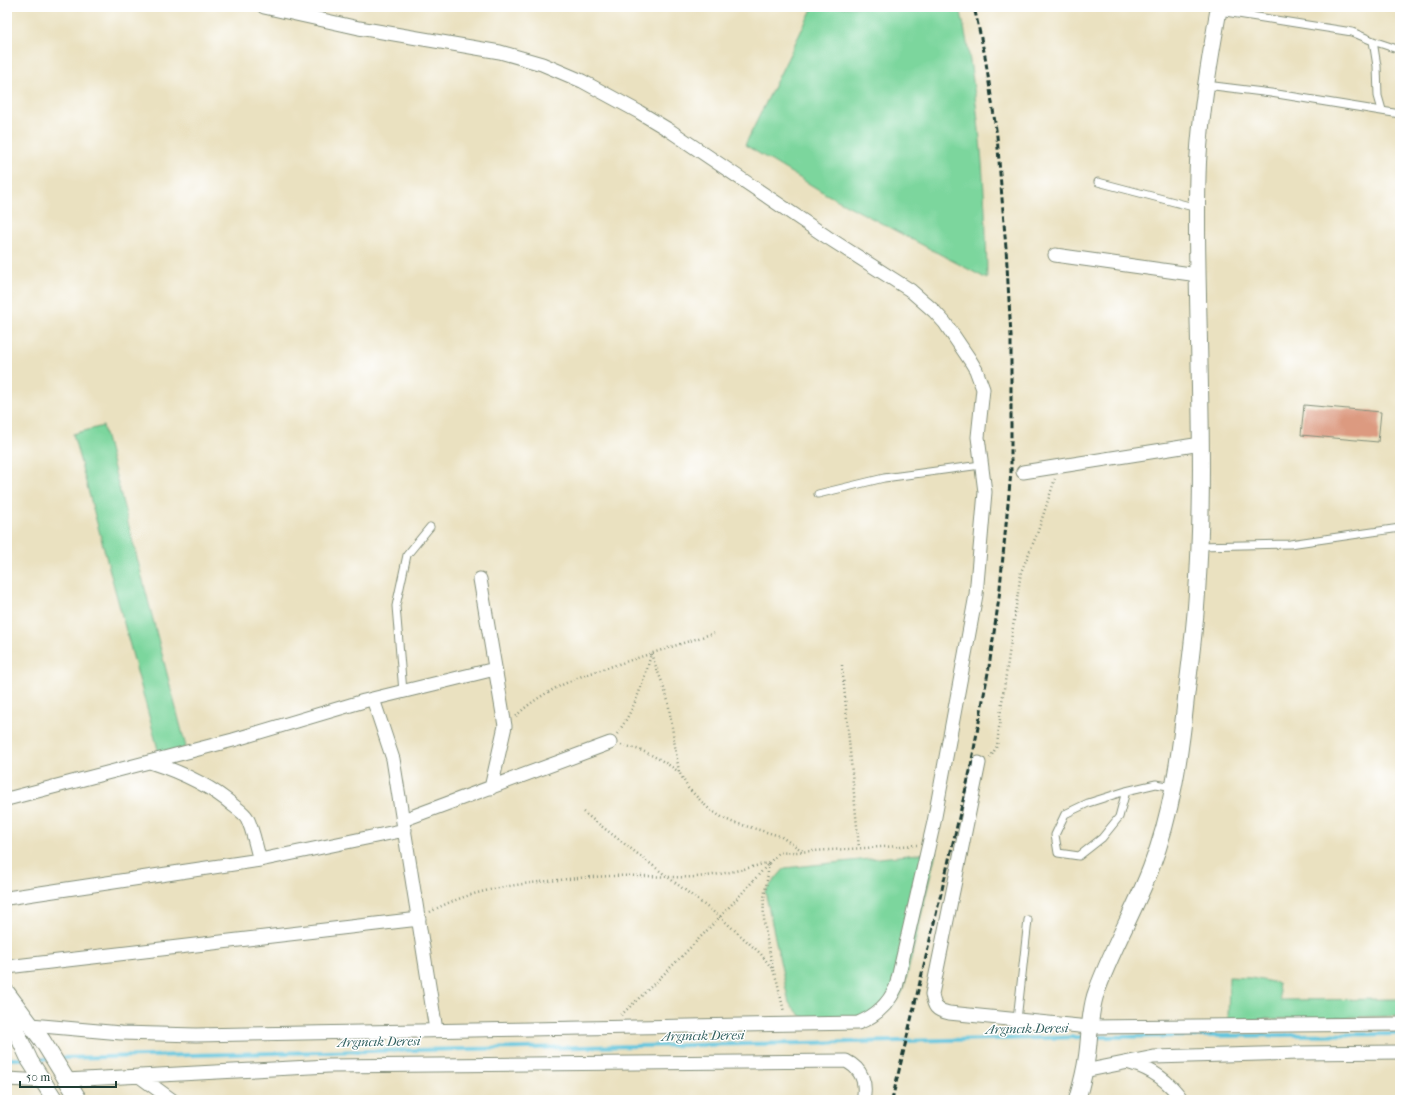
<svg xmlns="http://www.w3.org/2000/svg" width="1407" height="1107" viewBox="0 0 1407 1107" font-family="'IM FELL French Canon',serif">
<rect width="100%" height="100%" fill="#fff"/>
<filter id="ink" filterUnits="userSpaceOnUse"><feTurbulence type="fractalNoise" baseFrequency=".025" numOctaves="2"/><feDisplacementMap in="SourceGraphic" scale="8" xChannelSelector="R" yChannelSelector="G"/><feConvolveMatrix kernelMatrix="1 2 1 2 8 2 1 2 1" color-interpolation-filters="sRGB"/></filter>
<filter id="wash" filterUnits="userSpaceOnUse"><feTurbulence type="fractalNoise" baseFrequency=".012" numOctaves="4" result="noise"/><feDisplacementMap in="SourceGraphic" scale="16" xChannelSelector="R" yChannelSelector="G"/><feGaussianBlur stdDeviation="0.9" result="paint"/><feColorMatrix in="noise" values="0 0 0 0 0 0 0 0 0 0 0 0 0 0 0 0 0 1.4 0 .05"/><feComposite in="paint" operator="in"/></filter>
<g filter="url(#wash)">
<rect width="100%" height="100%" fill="#eae1c0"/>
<!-- green -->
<path fill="#7cd69d" stroke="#4e8a68" d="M813,7H960C979,97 986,188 987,279L826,194L745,145Z
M103,426L186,747L160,757L73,434Z
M936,852L904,988C899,1000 892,1008 881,1016L807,1019L800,1015L789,1003L765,891L785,868Z
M1229,977L1251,978L1278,983L1280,1000L1400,999V1016L1228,1020Z"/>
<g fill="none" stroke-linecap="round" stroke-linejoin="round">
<!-- stream -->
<path stroke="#5fc4dd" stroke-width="4" d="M1092,1037L1400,1034
M59,1058L415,1050L805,1043L1086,1037
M7,1059H24
M33,1059H48"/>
</g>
<g id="blocks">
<!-- building -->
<path fill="#dc9a80" d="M1304,405L1381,412L1378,442L1301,435Z"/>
</g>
</g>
<g filter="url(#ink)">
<use href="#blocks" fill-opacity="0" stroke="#848f7a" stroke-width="1"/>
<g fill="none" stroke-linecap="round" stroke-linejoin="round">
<defs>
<path id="service" d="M1219,11L1352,32L1373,41L1377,66L1378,96L1382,110
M1373,41L1400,50
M1206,85L1271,93L1400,114
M1098,182L1197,208
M818,494L884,478L981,465
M1199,546L1290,544L1400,528
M403,692L396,606L407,555L430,527
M1126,791L1119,817L1102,838L1079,856L1058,853L1055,835L1065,814L1088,803L1126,791L1156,784L1174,787
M1017,1020L1028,920"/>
<path id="minor" d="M1055,255L1198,275
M1023,472L1201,444
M480,579L505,726L491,788
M373,699L393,759L436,1030
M150,762C181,772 210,785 234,806C238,809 245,814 247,818C253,829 256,848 260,860
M979,763L932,994C934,1007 936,1010 949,1013L1089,1027L1400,1024
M7,799L233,740L364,701L495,669
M403,820L610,743
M7,898L260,860L405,830
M7,967L419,919
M31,1025L121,1033L196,1035L858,1023C876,1016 888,1005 896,987L934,822L976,595L985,492L978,437L983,389L976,370L970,360L945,323L934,311L910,290L827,237L669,130L639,112L582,81L542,64L500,52L359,28L264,7
M1130,1063C1152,1069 1169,1081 1182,1100
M1084,1071L1154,1057L1299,1053L1400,1052
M139,1076L172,1100
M7,1079L43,1081
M66,1080L329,1066L846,1061C862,1069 867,1083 863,1100"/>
<path id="tertiary" d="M7,993L42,1040L79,1100
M7,1012L30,1061L55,1100
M1077,1100C1081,1086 1085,1071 1087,1056C1090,1036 1089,1016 1095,996C1110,952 1135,910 1151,868C1172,813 1180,756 1186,698C1190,663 1195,628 1197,593C1204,494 1200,395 1198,296C1197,252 1196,207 1198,162C1201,110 1210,58 1219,7"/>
</defs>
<!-- service casing -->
<use href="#service" stroke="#848f7a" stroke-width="9"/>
<!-- minor casing -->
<use href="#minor" stroke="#848f7a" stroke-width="15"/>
<!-- tertiary casing -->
<use href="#tertiary" stroke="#848f7a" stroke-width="18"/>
<!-- path -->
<path stroke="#848f7a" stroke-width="2.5" stroke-dasharray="1 3" stroke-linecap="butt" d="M651,654L662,682L668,701L679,772L688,788L709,809L723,818L732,822L780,836L803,851
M842,665L859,848
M516,716C534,698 558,686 582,676L714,633
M617,734C634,710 644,682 651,654
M621,745C643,749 661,759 679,772
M990,758L997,746L1001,709L1021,572L1037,534L1055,479
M583,812L720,917L761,954L773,970L777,981L784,1012
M768,864C769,876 765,887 764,899C762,922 768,945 773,968
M430,912C469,890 515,884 559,880C586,877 614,875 641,876C659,876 677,878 696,877C721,875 746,869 770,862
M621,1015C676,964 728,910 778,853L917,845"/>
<!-- service -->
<use href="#service" stroke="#fff" stroke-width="7"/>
<!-- minor -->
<use href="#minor" stroke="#fff" stroke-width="13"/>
<!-- tertiary -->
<use href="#tertiary" stroke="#fff" stroke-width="16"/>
<!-- rail -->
<path stroke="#1f3d34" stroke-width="3" stroke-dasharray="6 3" stroke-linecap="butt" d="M892,1100L970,771L989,667L999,598L1011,472V336L1006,248L997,136L985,56L974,7"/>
</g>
</g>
<g text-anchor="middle" stroke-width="3" stroke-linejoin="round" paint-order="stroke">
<!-- water labels -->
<g font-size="13" font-style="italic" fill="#2f5f5e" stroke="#fff">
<text transform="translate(1027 1028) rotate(-1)" y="5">Argıncık Deresi</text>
<text transform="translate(703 1035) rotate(-1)" y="5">Argıncık Deresi</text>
<text transform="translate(379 1041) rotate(-1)" y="5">Argıncık Deresi</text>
</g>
</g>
<!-- margin -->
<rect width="1407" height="1107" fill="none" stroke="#fff" stroke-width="24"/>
<!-- scale -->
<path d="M20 1081v6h96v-6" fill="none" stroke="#1f3d34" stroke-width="2"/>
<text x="26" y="1081" font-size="12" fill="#1f3d34" stroke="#ffffff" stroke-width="3" paint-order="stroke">50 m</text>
</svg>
